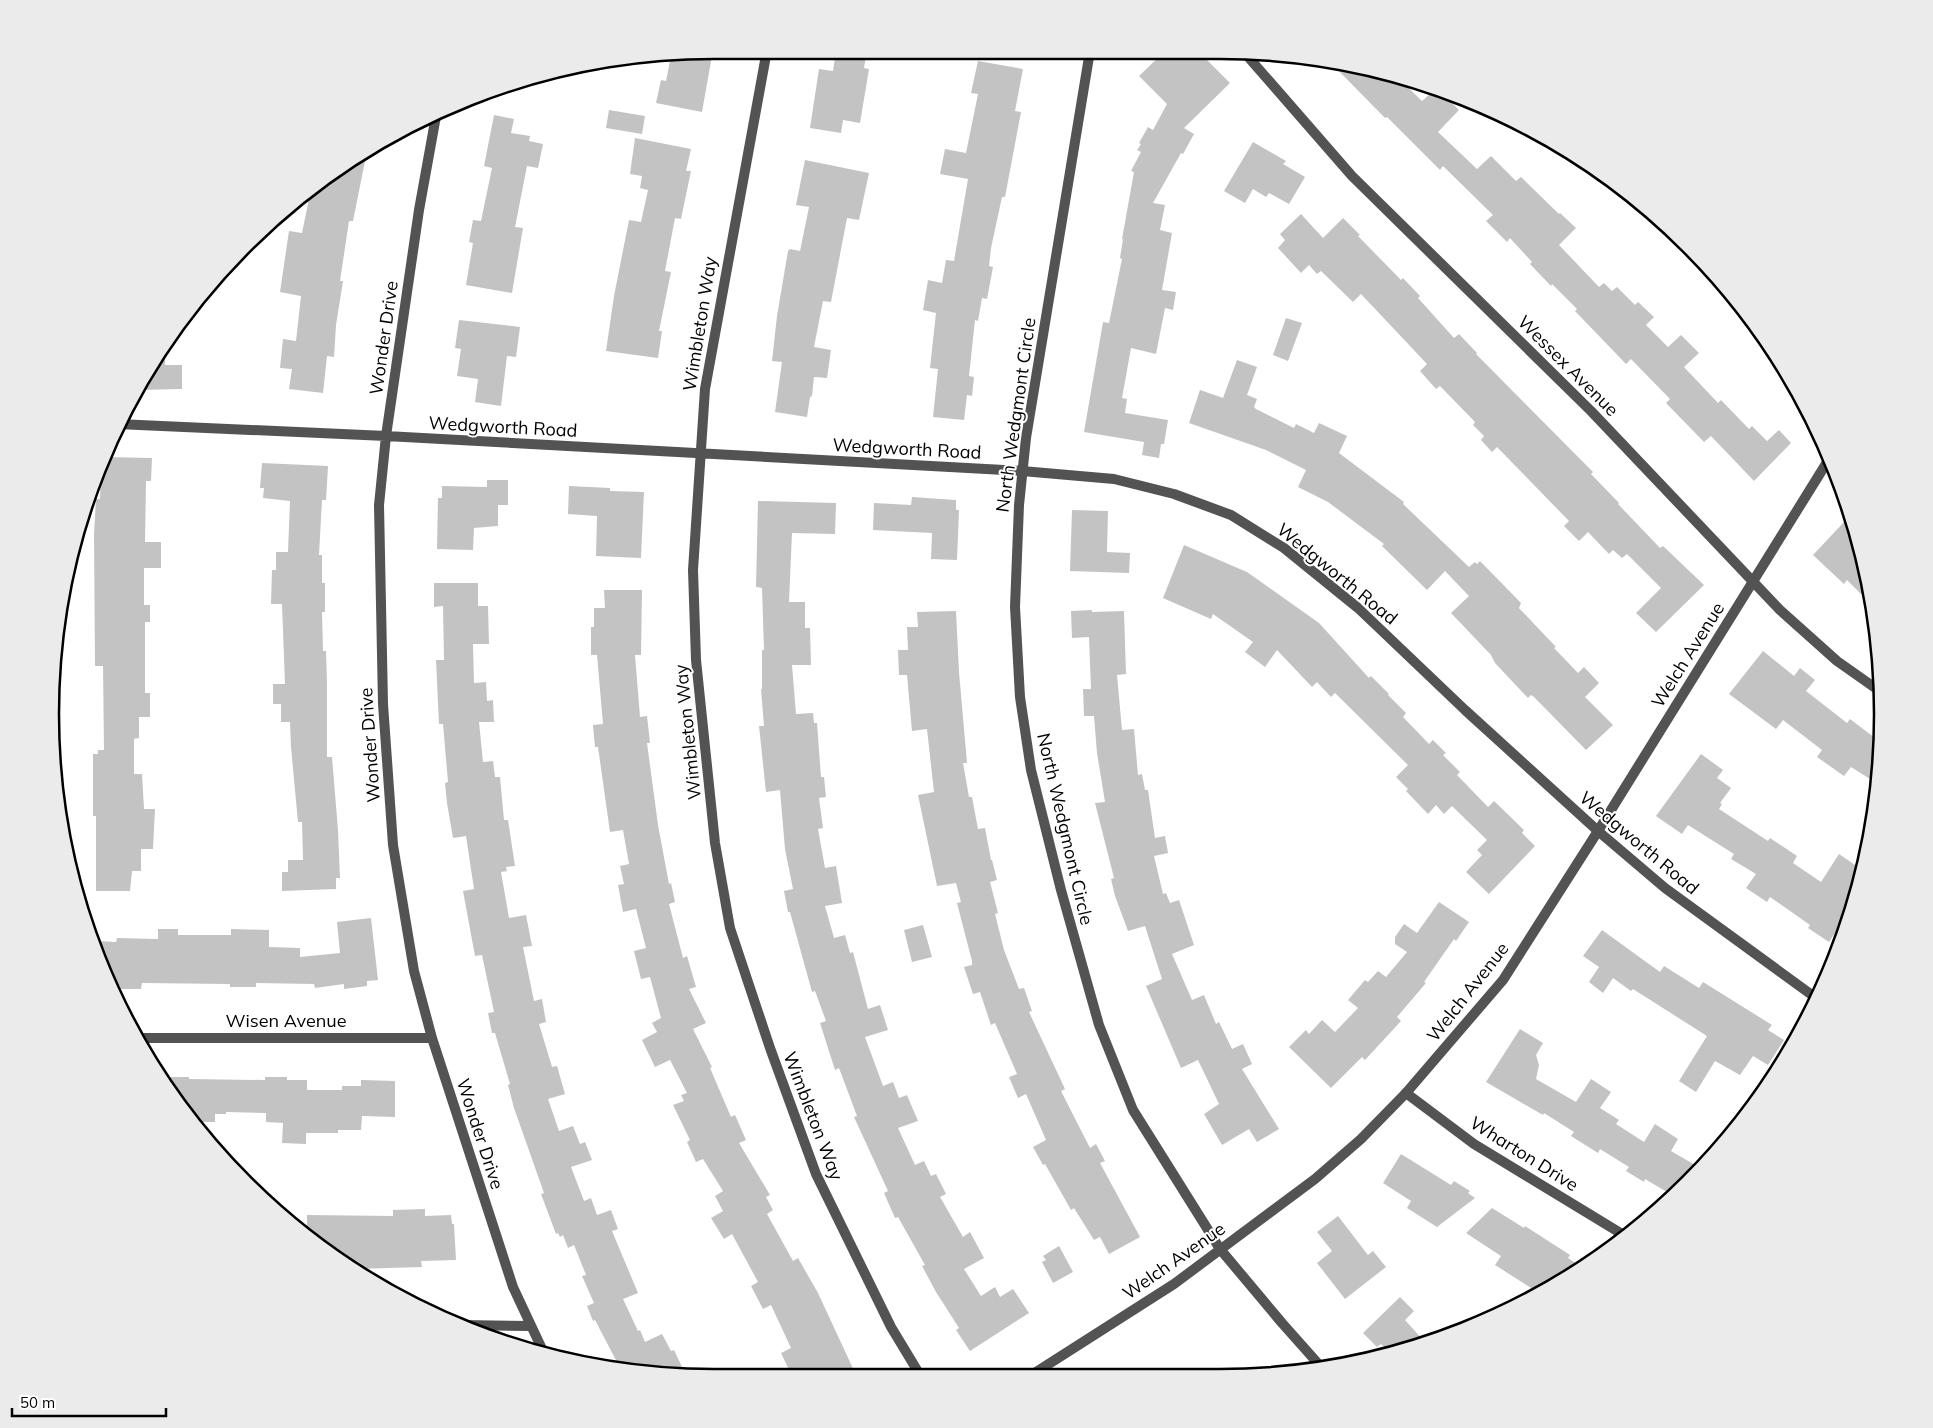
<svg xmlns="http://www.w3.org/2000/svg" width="1933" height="1428" viewBox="0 0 1933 1428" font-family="Mulish,sans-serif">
<rect width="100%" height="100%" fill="#fff"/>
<!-- building -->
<path fill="#c3c3c3" d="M713,50L702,112L656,103L661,80L666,81L671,56Z
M836,51L866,56L864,68L869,69L860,123L843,120L841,133L810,128L819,69L833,71Z
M1165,51H1198L1230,83L1184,128L1194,134L1183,154L1181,153L1153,203L1165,205L1160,230L1172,233L1162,290L1176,292L1173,310L1165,308L1156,354L1131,348L1122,398L1127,399L1125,413L1168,420L1164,444H1161L1159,458L1142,455L1144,442L1084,432L1103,322L1109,323L1122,259L1120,258L1123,239H1122L1134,172L1131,171L1141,152L1137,150L1141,144L1139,143L1148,127L1153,130L1167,104L1139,76Z
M978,61L1023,69L1015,111L1021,112L1005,197H1002L991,248L989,266L993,267L987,299L982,298L978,321L975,320L969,376L974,377L972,396L967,395L964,420L933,417L938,369L930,368L936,313L923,310L928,280L942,283L946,260L954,261L968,179L940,174L945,149L966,153L978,94L971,93Z
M1330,62L1394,74L1422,101L1437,88L1459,110L1438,132L1477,169L1491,156L1516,181L1521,177L1559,214L1560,213L1576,228L1559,245L1599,287L1604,283L1612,291L1617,287L1635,305L1638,302L1654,317L1646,325L1668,347L1681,335L1699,353L1684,367L1718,403L1721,400L1749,429L1752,426L1767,441L1779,430L1791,443L1754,481L1711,436L1704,442L1666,403L1670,399L1631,359L1626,364L1575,311L1577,309L1552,284L1551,286L1530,264L1532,262L1510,238L1507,242L1486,221L1493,215L1443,166L1440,170L1387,117L1385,118Z
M609,110L645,116L642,134L606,128Z
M494,115L514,119L511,133L530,136L529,141L543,144L538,168L527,166L515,227L523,228L512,293L466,285L473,243L469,242L473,220L481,221L492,168L484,166Z
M635,138L691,149L686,171H691L681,219L675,218L665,271L671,272L659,331H662L658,358L606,351L614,296L629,220L641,222L648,190L640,188L642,176L630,174Z
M1253,142L1286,161L1283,164L1305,177L1289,204L1269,193L1266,197L1253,189L1245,203L1224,191Z
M367,151L353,221H349L340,281H343L336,325L334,357L327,356L323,393L289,389L292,369L280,368L283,339L296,341L301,296L280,292L289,231L302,233L310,194Z
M805,160L869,173L859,220L847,218L831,302L823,301L814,347L831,350L827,378L814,377L812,396L810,397L807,417L775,412L782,362L772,361L777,316L788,251L790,249L800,251L809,207L796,205Z
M1301,214L1323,238L1343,218L1360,235L1358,236L1401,280L1403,278L1420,296L1418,298L1454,338L1459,334L1477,353L1476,354L1593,472L1591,474L1619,503L1618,504L1660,548L1663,546L1704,585L1656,632L1636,613L1661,588L1627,554L1622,558L1613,550L1609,554L1588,532L1579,541L1564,526L1569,521L1497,447L1492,452L1481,440L1484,436L1473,425L1475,422L1440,386L1436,389L1420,371L1427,364L1361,294L1353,302L1321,271L1317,274L1309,265L1301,273L1278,248L1285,240L1280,234Z
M1286,318L1302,323L1288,361L1273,355Z
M459,320L520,327L516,357L507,356L501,406L475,402L478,379L457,376L461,349L455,348Z
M165,346V365H182V389L137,390Z
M1237,360L1257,367L1247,395L1257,399L1254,407L1256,409L1294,428L1296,424L1314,433L1319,423L1347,436L1339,453L1404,502L1403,504L1469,567L1475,562L1477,564L1480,561L1521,603L1519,608L1556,647L1554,648L1578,673L1584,667L1599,683L1585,697L1613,725L1586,750L1534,697L1531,695L1528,698L1495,663L1491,655L1451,613L1469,596L1445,571L1427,590L1382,546L1384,544L1328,502L1298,487L1306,470L1266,450L1189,423L1200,390L1223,398Z
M106,457L152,458L151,481H146L145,542H161V568H144V605H150V622H145V693H150V717H139V738L134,739V774H142L144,809H155L153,849H141V871H132L130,891H96V816H93V754H98V750H104L103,666H95L94,535L96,499H100L101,473Z
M262,463L328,466L326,500H322L319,555H322V583H325V612H322L323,651H326L327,683V757H332L338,830L340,878H336V889L282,891V872H288V860H303L302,822H298L291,747L290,722H281V704H273V684H285L282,604H271L272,570H276V552H288L290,501L263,498L264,488H260Z
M487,480H508V505H498V526L474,528L473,550L437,549L438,498H442V486L487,487Z
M569,486L610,488V491L644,492L641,558L596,556L597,516L568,514Z
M912,497L956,500V510H959L957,560L931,559L932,533L873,530L874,503L911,505Z
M758,501L836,503L835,534L792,533L789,602H805V628H810L811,665H792L796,714L813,713L814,723H817L821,777H824L826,797L819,798L823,828L818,829L825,868L836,866L842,903L825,906L834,938L845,935L850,953L853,952L868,1009L880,1005L888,1030L865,1037L883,1086L893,1082L899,1098L907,1095L918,1121L898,1128L915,1165L924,1161L931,1176L936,1174L946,1194L940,1197L963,1237L970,1232L984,1258L964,1269L981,1296L995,1287L1000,1297L1013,1289L1029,1313L970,1351L956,1330L959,1328L936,1292L922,1266L925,1265L898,1217L895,1218L884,1193L888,1191L854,1117L857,1116L839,1068L835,1070L820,1023L826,1021L815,991L812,992L790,912H788L784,891L793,889L785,849L780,790L766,792L759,726H764L761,689H762V650H764L762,588L756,587Z
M1072,510L1108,511L1107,552L1130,553L1129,573L1070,571Z
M1844,522L1858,536L1860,542L1870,603L1847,580L1844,584L1813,555Z
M1184,545L1247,572L1319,623L1369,678L1371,676L1389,694L1388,695L1406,713L1403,717L1429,744L1433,740L1446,753L1443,755L1460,772L1457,775L1488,807L1494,801L1524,830L1522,833L1535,846L1489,894L1466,872L1482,855L1477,850L1487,840L1452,806L1444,814L1436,805L1428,814L1406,791L1408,789L1396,777L1408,765L1335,693L1331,697L1317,682L1312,687L1277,650L1265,667L1245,652L1253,642L1213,614L1211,619L1163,598Z
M434,583H478V606H488L489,644H473L474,683L486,682L487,701L493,700L494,722H479L483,762L493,761L495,777H500L504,820H508L515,866L506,867L507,871L501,872L509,918L526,915L532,946L523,947L534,1001L542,999L546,1022L539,1024L552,1067L557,1066L565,1094L548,1099L559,1131L573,1126L580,1144L585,1142L592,1160L571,1167L584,1201L591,1198L597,1215L611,1210L618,1229L612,1231L638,1293L623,1299L638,1331L640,1330L645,1342L662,1334L671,1351L674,1350L682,1367L664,1375L619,1366L595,1320L593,1321L587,1306L594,1303L582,1276L586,1275L574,1245L568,1248L563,1235L560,1237L558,1233L556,1234L541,1194L544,1193L514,1108L508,1085L510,1084L495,1033H492L488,1013L494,1012L482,955L475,956L463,891L474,889L466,836L453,838L447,803L445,783L448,782L443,724H439L436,660H444L443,606L434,607Z
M604,590H642L641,655H635L640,717L647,716L650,743H647L658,825L669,884L671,883L675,902L669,904L683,958L687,956L696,987L689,989L706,1023L693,1029L712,1067L710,1068L731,1117L735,1115L746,1140L739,1143L770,1195L766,1197L773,1210L767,1214L793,1261L798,1258L818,1293L856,1375L792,1376L781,1353L791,1348L771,1305L763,1309L751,1286L758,1282L732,1234L724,1239L711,1218L723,1211L715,1196L723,1191L703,1159L696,1162L687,1142L690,1140L673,1105L684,1101L681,1095L687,1093L670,1060L655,1067L642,1040L657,1032L652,1023L661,1018L650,977L641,979L634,951L646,948L636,909L623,912L618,885L624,884L620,866L629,864L623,830L610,832L598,747H595L593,725L603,724L597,655H591V627H594V608H605Z
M1092,610V612L1124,611L1126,674L1117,675L1122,730L1134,729L1138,775L1142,774L1145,790H1148L1155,838L1165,836L1168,853L1154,856L1163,894L1166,893L1170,903L1179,900L1194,945L1172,954L1192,1000L1204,995L1216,1024L1219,1022L1232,1049L1243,1044L1252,1064L1242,1069L1279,1129L1257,1142L1249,1129L1222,1145L1204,1114L1219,1104L1198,1060L1181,1068L1146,986L1162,979L1145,926L1128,931L1115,896L1111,879L1114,878L1095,803L1105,802L1097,753L1094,716H1084L1083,689H1091L1089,637L1072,638L1071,611Z
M956,611L959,672L967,763H963L969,797H972L978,829L985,828L991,860H992L997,880L990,882L998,913L995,914L1004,950L1019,989L1024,988L1032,1011L1029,1012L1065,1089L1061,1091L1090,1148L1096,1144L1105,1161L1100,1163L1140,1237L1109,1254L1100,1237L1094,1240L1074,1208L1071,1210L1045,1164L1043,1165L1033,1147L1046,1140L1026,1094L1018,1098L1009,1077L1017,1074L995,1023L991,1025L980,992L973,994L964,967L972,965V961L957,903L961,902L956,883L937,886L918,795L934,792L927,729L912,731L907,675H899L898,650H908L907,627H918L917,612Z
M1763,651L1794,676L1800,668L1815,680L1806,691L1847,723L1850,719L1879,741L1878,784L1851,767L1844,776L1817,757L1822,750L1783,720L1776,729L1729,694Z
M1701,754L1723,770L1717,778L1731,788L1720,803L1722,804L1719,809L1768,841L1770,838L1797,856L1793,863L1821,882L1839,854L1861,869L1859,880L1849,895L1854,899L1852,907L1829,942L1808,928L1810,925L1770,897L1767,902L1746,888L1756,874L1731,859L1734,854L1688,825L1682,834L1656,816Z
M1439,902L1469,922L1456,941L1454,939L1424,982L1426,983L1397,1017L1401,1021L1365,1060L1362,1057L1331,1088L1289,1047L1306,1030L1309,1034L1322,1020L1335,1032L1358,1008L1348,1000L1365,980L1368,982L1378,971L1386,977L1407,952L1395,944V937L1404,924L1417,933Z
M371,918L378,980L367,981V986L344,989V984L315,988L314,984L256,983V987H230V984L142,983L141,989H120V986H111L98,960V941L116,942L117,938L158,939V929H178V935H231V929L269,930V947L300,948V957L340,953L337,922Z
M923,925L932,957L912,962L904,930Z
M1602,930L1660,972L1664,966L1699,988L1703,982L1772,1025L1768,1030L1784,1040L1768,1065L1753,1056L1740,1075L1715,1061L1696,1092L1679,1081L1707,1036L1633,989L1631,991L1613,978L1603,993L1589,982L1599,967L1583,956Z
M1520,1029L1543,1043L1536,1055L1539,1065L1536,1079L1576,1102L1591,1079L1611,1092L1600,1108L1619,1120L1616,1124L1644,1142L1655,1124L1678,1139L1671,1151L1695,1165L1694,1166L1699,1170L1672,1195L1645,1179L1644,1182L1626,1171L1629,1167L1600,1149L1598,1153L1571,1136L1574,1132L1544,1113L1543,1115L1486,1082Z
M164,1077H189V1079L265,1080V1077H287V1080H307V1090H342V1086H361V1080L395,1081V1117L362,1116L361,1130H338V1133H306V1144L282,1143L283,1123L266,1122V1113L226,1112V1114H215V1122H191Z
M1401,1154L1451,1185L1454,1181L1470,1191L1468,1193L1475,1198L1437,1227L1407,1208L1411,1201L1383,1183Z
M1492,1208L1524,1228L1525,1226L1570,1255L1568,1258L1580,1266L1536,1291L1495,1265L1501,1256L1466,1233Z
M425,1209V1216L451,1215L452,1224H454L456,1260L421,1261L422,1267L354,1269L307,1235V1215L393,1216V1210Z
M1338,1216L1368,1255L1373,1251L1386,1267L1345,1299L1317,1263L1332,1251L1317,1232Z
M1059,1246L1073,1272L1053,1283L1042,1262L1046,1260L1043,1256Z
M1400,1297L1414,1311L1405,1320L1424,1341L1388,1350L1381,1344L1377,1347L1363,1333Z"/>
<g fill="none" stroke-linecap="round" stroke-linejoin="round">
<!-- minor -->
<path stroke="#535353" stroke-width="10" d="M767,50L705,389L693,570L696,660L715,843L730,928L770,1048L816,1174L891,1327L920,1375
M1243,51L1352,176L1591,411L1780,610L1837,661L1881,692
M436,116L419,210L386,436L379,505L383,704L393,845L414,971L432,1038L513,1287L543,1351
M117,424L386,436L1022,471L1114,479L1174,494L1231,515L1284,548L1358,608L1465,710L1598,831L1665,888L1816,998
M141,1038H432
M1406,1093L1474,1144L1627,1237
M461,1325L531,1326"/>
<!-- tertiary -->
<path stroke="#535353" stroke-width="10" d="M1090,51L1026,438L1019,505L1015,607L1020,697L1031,770L1061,890L1099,1025L1133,1110L1220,1249L1282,1323L1322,1368
M1033,1374L1174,1284L1315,1179L1361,1139L1406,1093L1503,980L1598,831L1829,459"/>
</g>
<g text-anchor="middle" stroke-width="4" stroke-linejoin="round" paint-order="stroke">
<!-- street labels -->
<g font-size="18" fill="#000" stroke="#fff">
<text transform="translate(700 324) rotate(-81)" y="6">Wimbleton Way</text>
<text transform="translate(384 338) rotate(-82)" y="6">Wonder Drive</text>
<text transform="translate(1568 366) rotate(45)" y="6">Wessex Avenue</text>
<text transform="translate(1016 415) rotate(-82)" y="6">North Wedgmont Circle</text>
<text transform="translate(503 427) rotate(3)" y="6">Wedgworth Road</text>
<text transform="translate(907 449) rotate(3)" y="6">Wedgworth Road</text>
<text transform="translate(1337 574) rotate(39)" y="6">Wedgworth Road</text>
<text transform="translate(1688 655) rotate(-58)" y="6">Welch Avenue</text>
<text transform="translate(688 732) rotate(-96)" y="6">Wimbleton Way</text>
<text transform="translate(370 745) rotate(-94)" y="6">Wonder Drive</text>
<text transform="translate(1065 829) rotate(77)" y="6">North Wedgmont Circle</text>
<text transform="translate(1639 843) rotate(40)" y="6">Wedgworth Road</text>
<text transform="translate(1468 992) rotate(-52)" y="6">Welch Avenue</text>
<text x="286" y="1027">Wisen Avenue</text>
<text transform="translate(813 1116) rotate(69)" y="6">Wimbleton Way</text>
<text transform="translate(480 1134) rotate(72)" y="6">Wonder Drive</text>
<text transform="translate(1524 1154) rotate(32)" y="6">Wharton Drive</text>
<text transform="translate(1174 1261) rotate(-35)" y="6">Welch Avenue</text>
</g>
</g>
<!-- crop -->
<path d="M0 0H1933V1428H0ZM714 59H1219A655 655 0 0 1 1874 714V714A655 655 0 0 1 1219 1369H714A655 655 0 0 1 59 714V714A655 655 0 0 1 714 59Z" fill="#ebebeb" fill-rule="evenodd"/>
<path fill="none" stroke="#000" stroke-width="2.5" d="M714 59H1219A655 655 0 0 1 1874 714V714A655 655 0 0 1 1219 1369H714A655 655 0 0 1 59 714V714A655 655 0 0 1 714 59Z"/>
<!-- scale -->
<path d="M12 1408v8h154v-8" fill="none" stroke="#000000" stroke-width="2.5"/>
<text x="20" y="1408" font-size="15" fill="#000000" stroke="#ffffff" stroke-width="4" paint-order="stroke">50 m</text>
</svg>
